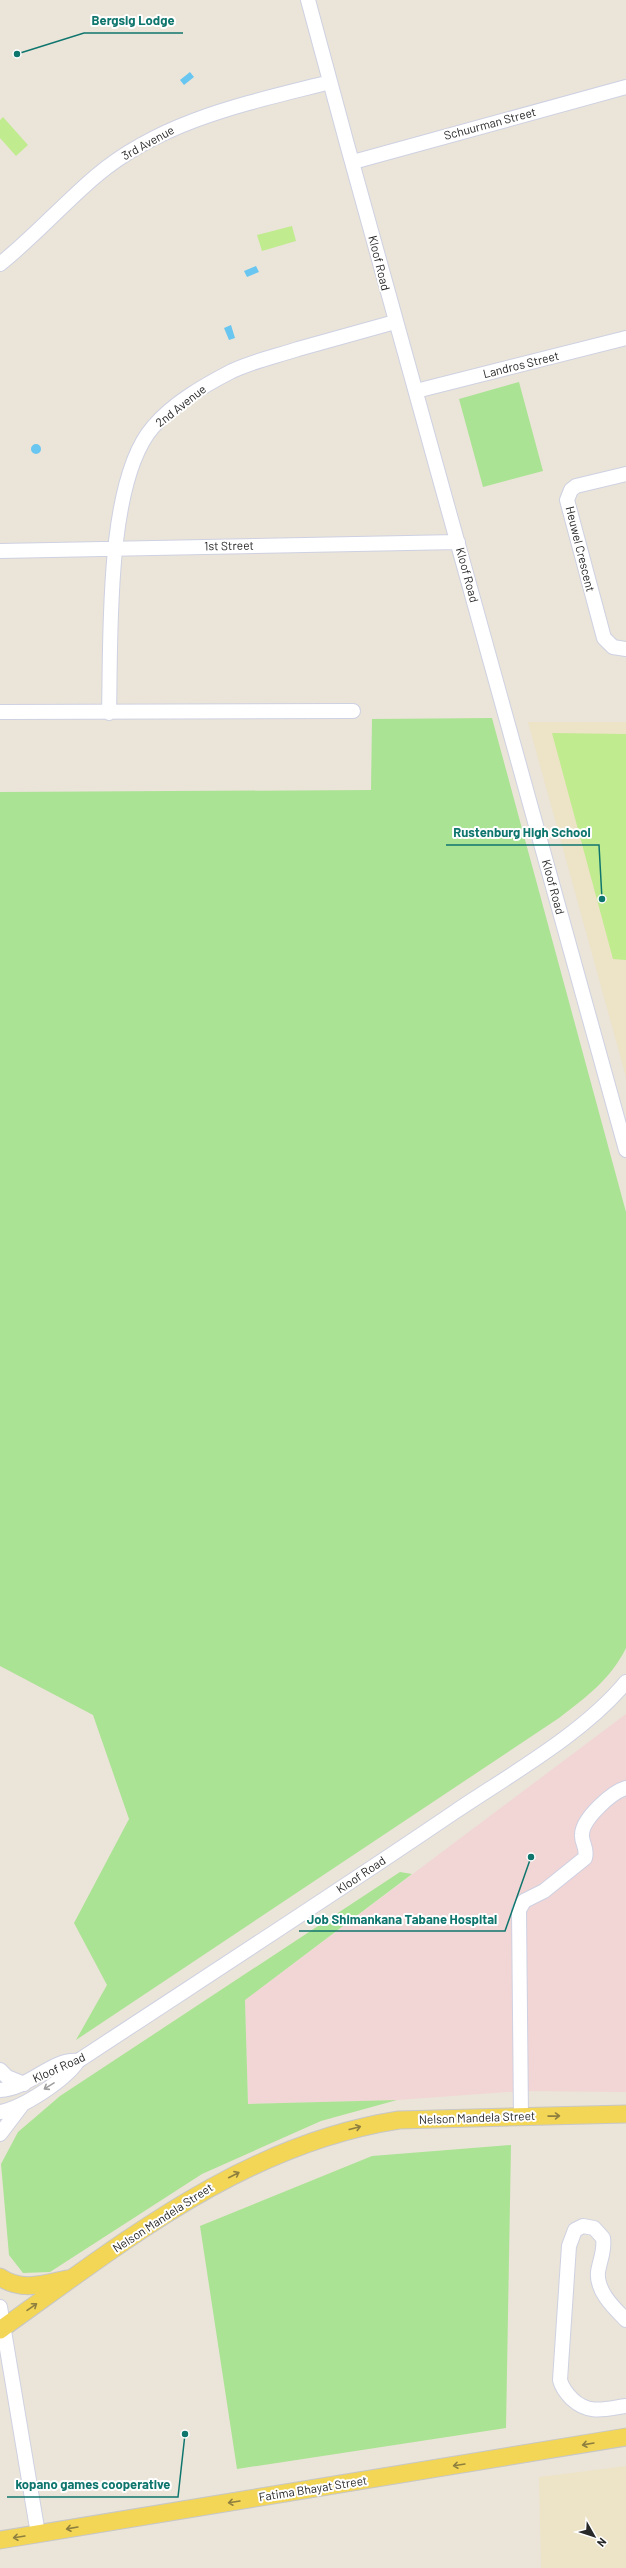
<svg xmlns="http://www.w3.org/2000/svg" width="626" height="2568" viewBox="0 0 626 2568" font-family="Barlow,sans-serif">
<rect width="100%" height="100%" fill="#ebe4d9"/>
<!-- education -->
<path fill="#ede3c7" d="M528,722H626V1077Z
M626,2466V2568H541L539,2477Z"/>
<!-- medical -->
<path fill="#f2d5d5" d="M626,1714V2092L521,2091L397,2100L248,2104L245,2000Z"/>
<!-- green -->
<path fill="#abe394" d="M519,382L543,471L483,487L459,399Z
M492,718L626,1212V1648C611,1679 585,1698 559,1718L76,2040L107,1985L74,1923L129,1819L93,1715L0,1666V792L371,790L372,719Z
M400,1872L412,1874L245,2000L248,2104L397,2100L321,2121L202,2174L50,2272L23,2273L9,2255L1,2164L18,2132L60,2096Z
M511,2145L506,2428L237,2469L200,2226L372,2156Z"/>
<!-- pitch -->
<path fill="#c0eb8f" d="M3,117L28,145L16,156L0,138V120Z
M292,226L296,241L262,251L257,235Z
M552,733L626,734V960L613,959Z"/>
<!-- water -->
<path fill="#69c6f0" d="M190,72L194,77L184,85L180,80Z
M256,266L259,272L247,277L244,271Z
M231,325L235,338L229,340L224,328Z
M31 449a5 5 0 1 1 10 0a5 5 0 1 1-10 0Z"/>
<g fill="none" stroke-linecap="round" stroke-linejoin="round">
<defs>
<path id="minor" d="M308,0C411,384 521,766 626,1150
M353,162L626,87
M0,264C34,237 63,204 96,176C162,120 248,103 330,82
M416,391L626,338
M626,474L576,486L571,490L567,500L604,638L613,647L626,649
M0,551L458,542
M0,712L353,711
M109,713C111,640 105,482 153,427C173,403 205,385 232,371C253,361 277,356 298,349C330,340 363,331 395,322
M0,2070L7,2077L24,2084
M0,2090C29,2089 52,2058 78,2061C204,1978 331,1896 456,1811C511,1774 584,1733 626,1682
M0,2112C23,2108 65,2080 78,2061
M521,2117L519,1910L524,1901L544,1891L585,1858C588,1848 581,1843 582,1834C583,1818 612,1792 626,1788
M0,2134L22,2105
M0,2307L38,2534
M626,2320C614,2308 596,2291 598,2272C600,2259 605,2251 603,2238L594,2228L583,2226L575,2230L569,2246L560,2380C562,2388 566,2393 572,2399C589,2415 605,2409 626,2406"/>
<path id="major" d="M0,2277C21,2292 44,2284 67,2279
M0,2330C125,2241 244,2144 399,2120L626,2114
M0,2540L626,2437"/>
</defs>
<!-- minor casing -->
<use href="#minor" stroke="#ced1e2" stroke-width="16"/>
<!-- major casing -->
<use href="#major" stroke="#c7c7c7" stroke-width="19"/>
<!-- minor -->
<use href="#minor" stroke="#fff" stroke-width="14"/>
<!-- major -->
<use href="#major" stroke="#f3d656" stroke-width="17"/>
</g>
<!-- one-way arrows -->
<defs><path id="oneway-shaft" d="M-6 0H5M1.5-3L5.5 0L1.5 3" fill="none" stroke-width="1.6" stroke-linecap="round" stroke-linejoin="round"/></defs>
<use stroke="#9e9e9e" href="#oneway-shaft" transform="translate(49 2086) rotate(148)"/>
<g stroke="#8e7f3f">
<use href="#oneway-shaft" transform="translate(554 2116) rotate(-1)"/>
<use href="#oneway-shaft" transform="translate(355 2128) rotate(-15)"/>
<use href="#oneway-shaft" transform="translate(234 2175) rotate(-27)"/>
<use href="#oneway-shaft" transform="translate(32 2307) rotate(-35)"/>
<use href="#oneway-shaft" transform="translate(588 2444) rotate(170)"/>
<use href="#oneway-shaft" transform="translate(459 2465) rotate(171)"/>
<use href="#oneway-shaft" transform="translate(234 2502) rotate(171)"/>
<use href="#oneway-shaft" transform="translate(72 2528) rotate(170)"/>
<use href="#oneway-shaft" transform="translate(19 2537) rotate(171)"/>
</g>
<g text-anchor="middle" stroke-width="4" stroke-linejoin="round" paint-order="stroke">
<!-- street labels -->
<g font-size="12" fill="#282828" stroke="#fff">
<text transform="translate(490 124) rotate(-15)" y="4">Schuurman Street</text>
<text transform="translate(148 143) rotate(-29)" y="4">3rd Avenue</text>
<text transform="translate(379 263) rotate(76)" y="4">Kloof Road</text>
<text transform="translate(521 365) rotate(-14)" y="4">Landros Street</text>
<text transform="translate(181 406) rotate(-38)" y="4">2nd Avenue</text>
<text transform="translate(229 546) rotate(-1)" y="4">1st Street</text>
<text transform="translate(580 549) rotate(76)" y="4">Heuwel Crescent</text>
<text transform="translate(467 575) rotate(75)" y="4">Kloof Road</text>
<text transform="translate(553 887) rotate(75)" y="4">Kloof Road</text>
<text transform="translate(361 1875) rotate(-34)" y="4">Kloof Road</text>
<text transform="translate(59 2068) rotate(-24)" y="4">Kloof Road</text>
<text transform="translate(477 2118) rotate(-2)" y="4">Nelson Mandela Street</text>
<text transform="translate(163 2218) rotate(-33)" y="4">Nelson Mandela Street</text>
<text transform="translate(313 2489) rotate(-9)" y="4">Fatima Bhayat Street</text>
</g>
</g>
<!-- callouts -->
<path fill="none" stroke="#0f766e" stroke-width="1.5" d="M17 54L84 33H183M602 899L599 845H446M531 1857L505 1931H299M185 2434L178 2497H7"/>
<g fill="#0f766e" stroke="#fff" stroke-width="1.5">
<circle cx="17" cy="54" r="4"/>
<circle cx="602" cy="899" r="4"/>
<circle cx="531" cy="1857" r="4"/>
<circle cx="185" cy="2434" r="4"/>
</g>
<g font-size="13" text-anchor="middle" font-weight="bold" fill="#0f766e" stroke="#fff" stroke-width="4" stroke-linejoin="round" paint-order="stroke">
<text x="133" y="25">Bergsig Lodge</text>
<text x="522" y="837">Rustenburg High School</text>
<text x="402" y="1924">Job Shimankana Tabane Hospital</text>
<text x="93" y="2489">kopano games cooperative</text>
</g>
<!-- north arrow -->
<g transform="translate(594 2536) rotate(129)" stroke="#ffffff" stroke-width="3" paint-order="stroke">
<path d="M0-3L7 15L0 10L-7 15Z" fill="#282828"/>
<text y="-6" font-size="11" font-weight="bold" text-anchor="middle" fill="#282828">N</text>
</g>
</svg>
